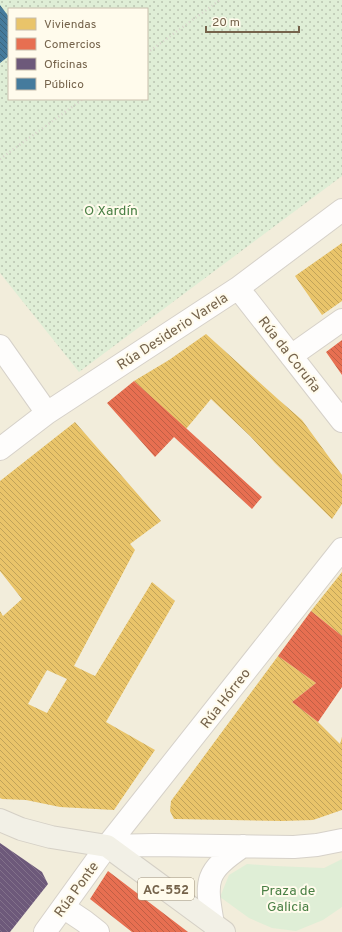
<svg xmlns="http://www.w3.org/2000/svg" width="342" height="932" viewBox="0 0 342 932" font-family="Overpass,sans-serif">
<defs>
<pattern id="grass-dots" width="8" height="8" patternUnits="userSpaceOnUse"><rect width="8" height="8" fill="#dfeed6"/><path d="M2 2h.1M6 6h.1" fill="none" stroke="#b9c4b0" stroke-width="1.8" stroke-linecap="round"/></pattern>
<pattern id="homes-back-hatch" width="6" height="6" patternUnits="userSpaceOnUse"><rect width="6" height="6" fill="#e9c46a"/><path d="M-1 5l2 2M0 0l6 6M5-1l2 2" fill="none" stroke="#c1a359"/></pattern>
<pattern id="shops-back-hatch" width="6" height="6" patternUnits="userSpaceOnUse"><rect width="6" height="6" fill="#e76f51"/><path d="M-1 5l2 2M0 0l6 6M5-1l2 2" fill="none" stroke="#c05f45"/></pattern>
<pattern id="offices-back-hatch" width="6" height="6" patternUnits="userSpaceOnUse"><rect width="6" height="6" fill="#6d597a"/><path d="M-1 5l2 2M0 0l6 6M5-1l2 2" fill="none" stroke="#82718a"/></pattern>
<pattern id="public-back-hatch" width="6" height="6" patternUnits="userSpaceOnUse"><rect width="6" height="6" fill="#457b9d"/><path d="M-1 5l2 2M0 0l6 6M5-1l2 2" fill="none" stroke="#3c647b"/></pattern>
</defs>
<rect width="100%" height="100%" fill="#f7f4eb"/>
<!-- residential -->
<path fill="#f2eddb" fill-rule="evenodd" d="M0,0H342V932H0ZM9,9H147V99H9Z"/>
<!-- grass -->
<path fill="url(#grass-dots)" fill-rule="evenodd" d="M0,0H342V176L79,372L0,273ZM9,9H147V99H9Z"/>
<!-- garden -->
<path fill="#dfeed6" d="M342,859V907L323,920L296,931L272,928L249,918L220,897L229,875L247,864L275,866L324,868Z"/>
<!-- homes -->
<path fill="url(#homes-back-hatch)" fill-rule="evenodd" d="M342,243V301L322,315L295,276Z
M206,334L279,400L302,420L342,475V504L332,519L275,463L250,436L211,399L186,429L134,381L169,360Z
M75,422L161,521L130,544L135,550L74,666L95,676L152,582L175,601L106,722L155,750L114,810L60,807L26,800L2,799L0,798V611L3,616L22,599L0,571V481ZM47,670L67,679L47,713L28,704Z
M342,572V636L311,611Z
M278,656L316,683L292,702L318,722L340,744L342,737V810L313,820L282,821L174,819L170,811L171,801Z"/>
<!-- shops -->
<path fill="url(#shops-back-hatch)" d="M342,340V375L326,352Z
M134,381L262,497L252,509L174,437L155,457L107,403Z
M311,611L342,636V687L318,722L292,702L316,683L278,656Z
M108,871L188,932H132L90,899Z"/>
<!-- offices -->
<path fill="url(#offices-back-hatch)" d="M0,843L42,872L48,884L10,932H0Z"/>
<!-- public -->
<path fill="url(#public-back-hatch)" d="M0,5L9,17V56L0,63Z"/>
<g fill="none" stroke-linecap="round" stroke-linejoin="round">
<defs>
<path id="minor" d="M238,288L342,421
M0,346L47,413
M291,356L342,320
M0,449L47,413L238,288L342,210
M107,846L153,845L294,847L317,845L342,840
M63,907L84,921L98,932
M213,924C205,879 205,872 243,846
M45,932L107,846L342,549"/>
<path id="major" d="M0,820L21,829L51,837L107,846L224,932"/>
</defs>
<!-- minor casing -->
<use href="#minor" stroke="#d6d1c9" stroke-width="24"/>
<!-- major casing -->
<use href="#major" stroke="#d5d0c6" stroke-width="24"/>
<!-- path -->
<path stroke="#d8d3cb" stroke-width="2.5" stroke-dasharray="1 3" stroke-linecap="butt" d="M147,53L220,0
M0,159L83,99"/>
<!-- minor -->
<use href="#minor" stroke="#fefdfc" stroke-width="22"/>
<!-- major -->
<use href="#major" stroke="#f2f0e6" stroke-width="22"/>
</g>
<g text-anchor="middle" stroke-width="4" stroke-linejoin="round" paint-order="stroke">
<!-- shield labels -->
<rect fill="#fffbec" stroke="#9e917b" stroke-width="1" x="138" y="878" width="56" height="22" rx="3"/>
<g font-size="13" font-weight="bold" fill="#75634b">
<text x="166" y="894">AC-552</text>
</g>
<!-- park labels -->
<g font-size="14" fill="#4a8045" stroke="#fffbec">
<text x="111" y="215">O Xardín</text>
<text x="288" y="895">Praza de<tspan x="288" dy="16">Galicia</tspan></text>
</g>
<!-- street labels -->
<g font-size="14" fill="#75634b" stroke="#fffbec">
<text transform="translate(172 331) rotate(-33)" y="5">Rúa Desiderio Varela</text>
<text transform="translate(290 354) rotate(52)" y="5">Rúa da Coruña</text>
<text transform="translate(225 698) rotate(-52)" y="5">Rúa Hórreo</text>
<text transform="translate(76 889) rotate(-54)" y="5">Rúa Ponte</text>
</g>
</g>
<!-- legend -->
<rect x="8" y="8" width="140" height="92" fill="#fffbec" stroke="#c8beac"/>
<rect x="16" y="18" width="20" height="12" fill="#e9c46a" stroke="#c8beac"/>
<text x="44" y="28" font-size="12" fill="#75634b">Viviendas</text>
<rect x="16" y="38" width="20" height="12" fill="#e76f51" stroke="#c8beac"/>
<text x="44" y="48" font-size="12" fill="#75634b">Comercios</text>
<rect x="16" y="58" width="20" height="12" fill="#6d597a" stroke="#c8beac"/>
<text x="44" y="68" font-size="12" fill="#75634b">Oficinas</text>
<rect x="16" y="78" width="20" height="12" fill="#457b9d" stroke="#c8beac"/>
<text x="44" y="88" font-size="12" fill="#75634b">Público</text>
<!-- scale -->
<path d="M206 26v6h93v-6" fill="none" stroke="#75634b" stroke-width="2"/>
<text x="212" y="26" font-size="12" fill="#75634b" stroke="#fffbec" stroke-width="3" paint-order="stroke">20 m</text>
</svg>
